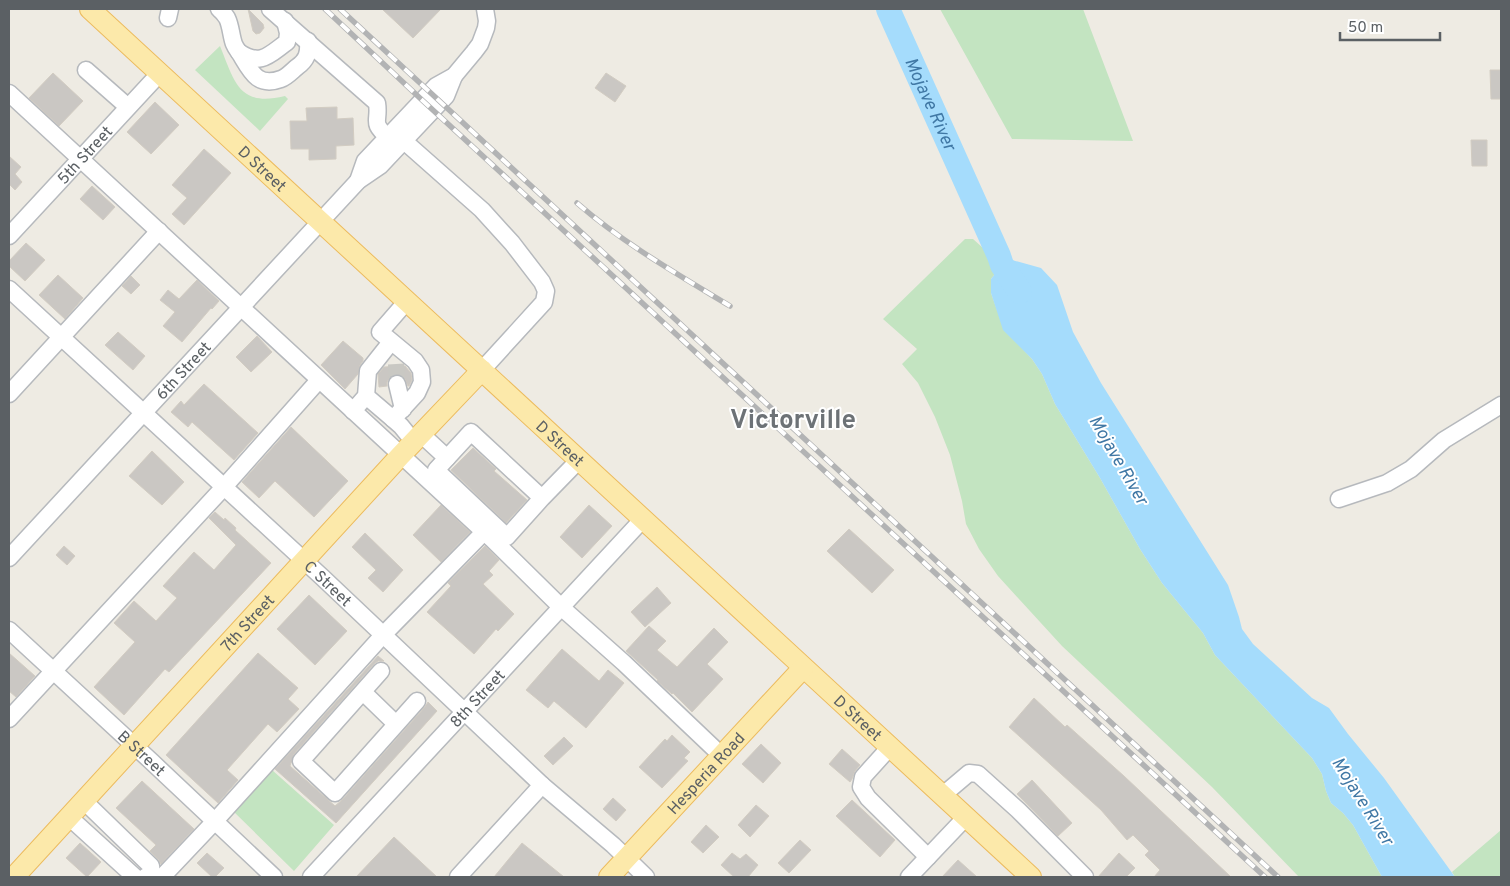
<svg xmlns="http://www.w3.org/2000/svg" width="1510" height="886" viewBox="0 0 1510 886" font-family="Overpass,sans-serif">
<rect width="100%" height="100%" fill="#eeebe3"/>
<!-- green -->
<path fill="#c3e4c1" d="M940,9H1083L1133,141L1012,139Z
M220,46C235,83 239,107 285,96L288,99L260,131L195,70Z
M965,239H973L1002,265L991,279V293L997,310L1019,345L1032,359L1042,374L1055,404L1100,478L1140,549L1162,583L1203,633L1215,655L1312,758L1322,774L1326,791L1331,803L1343,813L1353,825L1382,877H1299L1212,787L1062,646L998,576L979,549L966,524L962,501L950,455L935,417L918,383L902,364L917,349L883,319Z
M272,770L334,825L294,871L233,811Z
M1501,830V877H1455L1452,872Z"/>
<!-- water -->
<path fill="#a5dcfc" d="M1012,260L1041,268L1057,285L1073,332L1101,383L1228,585L1239,617L1242,629L1253,644L1312,698L1329,708L1348,734L1384,778L1455,877H1382L1353,825L1343,813L1331,803L1326,791L1322,774L1312,758L1215,655L1203,633L1162,583L1140,549L1100,478L1055,404L1042,374L1032,359L1003,330L991,293V279L1002,265Z"/>
<g fill="none" stroke-linecap="round" stroke-linejoin="round">
<!-- river -->
<path stroke="#a5dcfc" stroke-width="24" id="s1" d="M888,9L999,256L1002,265L1020,292"/>
</g>
<!-- building -->
<path fill="#cac7c3" stroke="#d2ccc2" d="M248,9L263,24L264,28L260,33L256,34L253,31Z
M382,9H441L413,38Z
M1490,70H1501V99H1491Z
M53,73L83,101L59,126L29,98Z
M606,73L626,86L615,102L595,88Z
M155,102L179,125L151,154L127,132Z
M337,107V119L353,118L354,145L336,146V159L309,160V149H291L290,121H307L306,108Z
M1471,140H1487V166H1472Z
M204,149L231,173L184,225L172,214L187,198L172,185Z
M9,156L21,167L15,174L22,182L15,190L9,184Z
M92,186L115,207L103,220L80,199Z
M26,243L45,260L25,281L9,266V261Z
M58,275L83,298L65,319L39,295Z
M131,276L140,285L131,294L122,286Z
M197,280L219,301L212,309L211,308L182,342L163,326L175,312L160,300L168,290L179,299Z
M118,332L145,356L133,370L105,345Z
M257,336L272,352L251,372L236,357Z
M343,341L363,358V361L360,365L358,374L345,389L321,365Z
M405,366L411,373L412,380L409,386H408L404,377L399,374H395L390,377L387,382V386L379,387L378,374L384,367Z
M204,384L258,433L234,460L192,422L188,427L171,412L181,401L184,405Z
M291,427L348,481L314,517L275,481L259,498L242,482Z
M473,448L496,469L494,471L527,500L506,523L451,470Z
M152,451L184,482L162,505L129,476Z
M441,505L470,532L441,562L413,535Z
M589,505L612,526L582,558L560,537Z
M215,512L224,520L225,518L236,528L235,530L271,563L169,672L165,669L124,715L94,687L135,642L114,623L134,601L156,621L177,598L163,586L194,552L214,570L236,545L209,518Z
M849,529L894,570L872,593L827,551Z
M365,533L403,570L383,592L368,578L376,570L352,547Z
M64,546L75,556L67,565L56,555Z
M485,546L499,560L489,571L493,575L483,584L514,614L498,631L496,629L474,654L427,612L451,586L448,583Z
M657,587L671,603L645,627L631,612Z
M309,595L347,631L315,665L277,629Z
M649,626L666,641L657,650L677,667L714,628L728,642L707,664L723,679L692,712L673,693L672,694L657,681L658,680L626,651Z
M562,649L599,681L608,670L624,683L586,728L554,701L548,708L526,690Z
M9,653L35,676L16,697L9,691Z
M258,653L298,688L288,699L299,709L277,732L268,724L227,770L238,780L218,803L166,755Z
M378,656L384,661H378L374,664L294,754L290,766L335,806L342,800L424,708L428,702L437,711L336,823L275,769Z
M1034,698L1065,727L1067,725L1124,776L1231,877H1154L1160,870L1145,855L1149,851L1133,835L1127,840L1101,810L1009,727Z
M672,735L690,752L684,758L688,761L662,788L639,767L665,739L667,741Z
M564,737L573,746L553,765L544,756Z
M761,744L781,763L763,783L742,764Z
M842,749L860,765L855,771L852,779L850,782L829,764Z
M1032,780L1072,823L1058,836L1017,794Z
M142,781L194,829L161,864L158,859L150,851L156,845L116,808Z
M613,798L626,810L616,821L603,809Z
M852,800L895,840L880,857L836,816Z
M756,805L769,816L750,837L738,825Z
M706,825L719,837L703,853L691,842Z
M394,837L437,877H356Z
M800,840L811,850L789,873L778,863Z
M80,843L101,862L87,877L66,858Z
M522,843L564,877H494Z
M207,853L224,868L215,877H212L197,863Z
M732,853L740,859L746,854L758,865L748,877H734L721,865Z
M1119,853L1135,868L1126,877H1098Z
M958,860L977,877H942Z"/>
<g fill="none" stroke-linecap="round" stroke-linejoin="round">
<!-- minor-tunnel -->
<path stroke="#c9c8c3" stroke-width="16" stroke-dasharray="16 8" stroke-linecap="butt" d="M396,364L397,384"/>
<defs>
<g id="minor">
<path d="M219,9C222,11 225,15 227,18C231,26 231,36 234,44C236,49 240,53 242,57C252,74 259,87 281,79C287,77 292,71 297,67C307,60 309,53 308,41"/>
<path d="M270,9L377,103C380,122 370,122 388,137"/>
<path d="M168,18L170,9"/>
<path d="M239,52C261,67 270,54 287,42L288,33L285,21"/>
<path d="M86,70L128,107"/>
<path d="M9,93L492,539L561,607L624,663L722,756"/>
<path d="M404,141L482,210L512,243L542,282L546,291L544,302L482,370"/>
<path d="M358,181L365,161L436,86L454,76L474,52L480,44L486,28L487,21L485,9"/>
<path id="s2" d="M9,236L160,73"/>
<path id="s3" d="M9,289L322,577L542,785L613,845L646,877"/>
<path d="M407,301L380,332L415,361L421,370L422,382L417,393L393,419L401,426L414,442"/>
<path d="M397,384L403,409"/>
<path d="M9,394L159,231"/>
<path d="M366,396L393,419"/>
<path d="M353,411L366,396L368,371L391,342"/>
<path d="M421,434L447,458"/>
<path d="M542,498L471,432L436,470L507,537L542,498L579,460"/>
<path d="M1339,499L1387,483L1411,469L1444,440L1501,405"/>
<path id="s4" d="M9,558L358,181L380,166L446,96L454,76"/>
<path id="s5" d="M9,630L152,762L274,877"/>
<path d="M381,671L301,761L335,793L417,701"/>
<path d="M363,692L396,724"/>
<path d="M9,719L224,487L319,380"/>
<path d="M890,747L863,777L861,787L868,798L928,857"/>
<path d="M943,795L969,773L978,774L1018,810L1085,877"/>
<path d="M84,801L151,866C152,872 150,874 145,877"/>
<path d="M69,817L135,877"/>
<path d="M162,877L215,821L383,635L484,532"/>
<path id="s6" d="M311,877L643,519"/>
<path d="M458,877L542,785"/>
<path d="M909,877L966,817"/>
</g>
<g id="major">
<path id="s7" d="M90,9L1031,877"/>
<path id="s8" d="M14,877L400,456L482,370"/>
<path id="s9" d="M609,877L803,668"/>
</g>
</defs>
<!-- minor casing -->
<use href="#minor" stroke="#b6b9bd" stroke-width="19"/>
<!-- major casing -->
<use href="#major" stroke="#ecbb5e" stroke-width="22"/>
<!-- minor -->
<use href="#minor" stroke="#fff" stroke-width="16"/>
<!-- major -->
<use href="#major" stroke="#fce9aa" stroke-width="20"/>
<defs>
<path id="rail" d="M325,9L422,100L1265,877
M340,9L1278,877
M577,203C623,243 677,274 730,306"/>
</defs>
<!-- rail casing -->
<use href="#rail" stroke="#b2b3b4" stroke-width="5.5"/>
<!-- rail -->
<use href="#rail" stroke="#fff" stroke-width="4" stroke-dasharray="11" stroke-linecap="butt"/>
</g>
<g text-anchor="middle" stroke-width="4" stroke-linejoin="round" paint-order="stroke">
<!-- street labels -->
<g font-size="16" fill="#5b6064" stroke="#fff">
<text dy="6" stroke="none"><textPath href="#s2" startOffset="111">5th Street</textPath></text>
<text dy="6" stroke="none"><textPath href="#s7" startOffset="235">D Street</textPath></text>
<text dy="6" stroke="none"><textPath href="#s4" startOffset="256">6th Street</textPath></text>
<text dy="6" stroke="none"><textPath href="#s7" startOffset="640">D Street</textPath></text>
<text dy="6" stroke="none"><textPath href="#s3" startOffset="434">C Street</textPath></text>
<text dy="6" stroke="none"><textPath href="#s8" startOffset="345">7th Street</textPath></text>
<text dy="6" stroke="none"><textPath href="#s6" startOffset="244">8th Street</textPath></text>
<text dy="6" stroke="none"><textPath href="#s7" startOffset="1045">D Street</textPath></text>
<text dy="6" stroke="none"><textPath href="#s5" startOffset="181">B Street</textPath></text>
<text dy="6" stroke="none"><textPath href="#s9" startOffset="142">Hesperia Road</textPath></text>
</g>
<!-- water labels -->
<g font-size="18" font-style="italic" fill="#4078a5" stroke="#fff">
<text dy="6" stroke="none"><textPath href="#s1" startOffset="104">Mojave River</textPath></text>
<text transform="translate(1119 460) rotate(60)" y="6">Mojave River</text>
<text transform="translate(1363 801) rotate(58)" y="6">Mojave River</text>
</g>
<!-- town labels -->
<g font-size="26" font-weight="bold" fill="#6d7276" stroke="#fff">
<text x="793" y="428">Victorville</text>
</g>
</g>
<!-- border -->
<rect width="1510" height="886" fill="none" stroke="#5b6064" stroke-width="20"/>
<!-- scale -->
<path d="M1340 32v8h100v-8" fill="none" stroke="#5b6064" stroke-width="2.5"/>
<text x="1348" y="32" font-size="15" fill="#5b6064" stroke="#ffffff" stroke-width="4" paint-order="stroke">50 m</text>
</svg>
